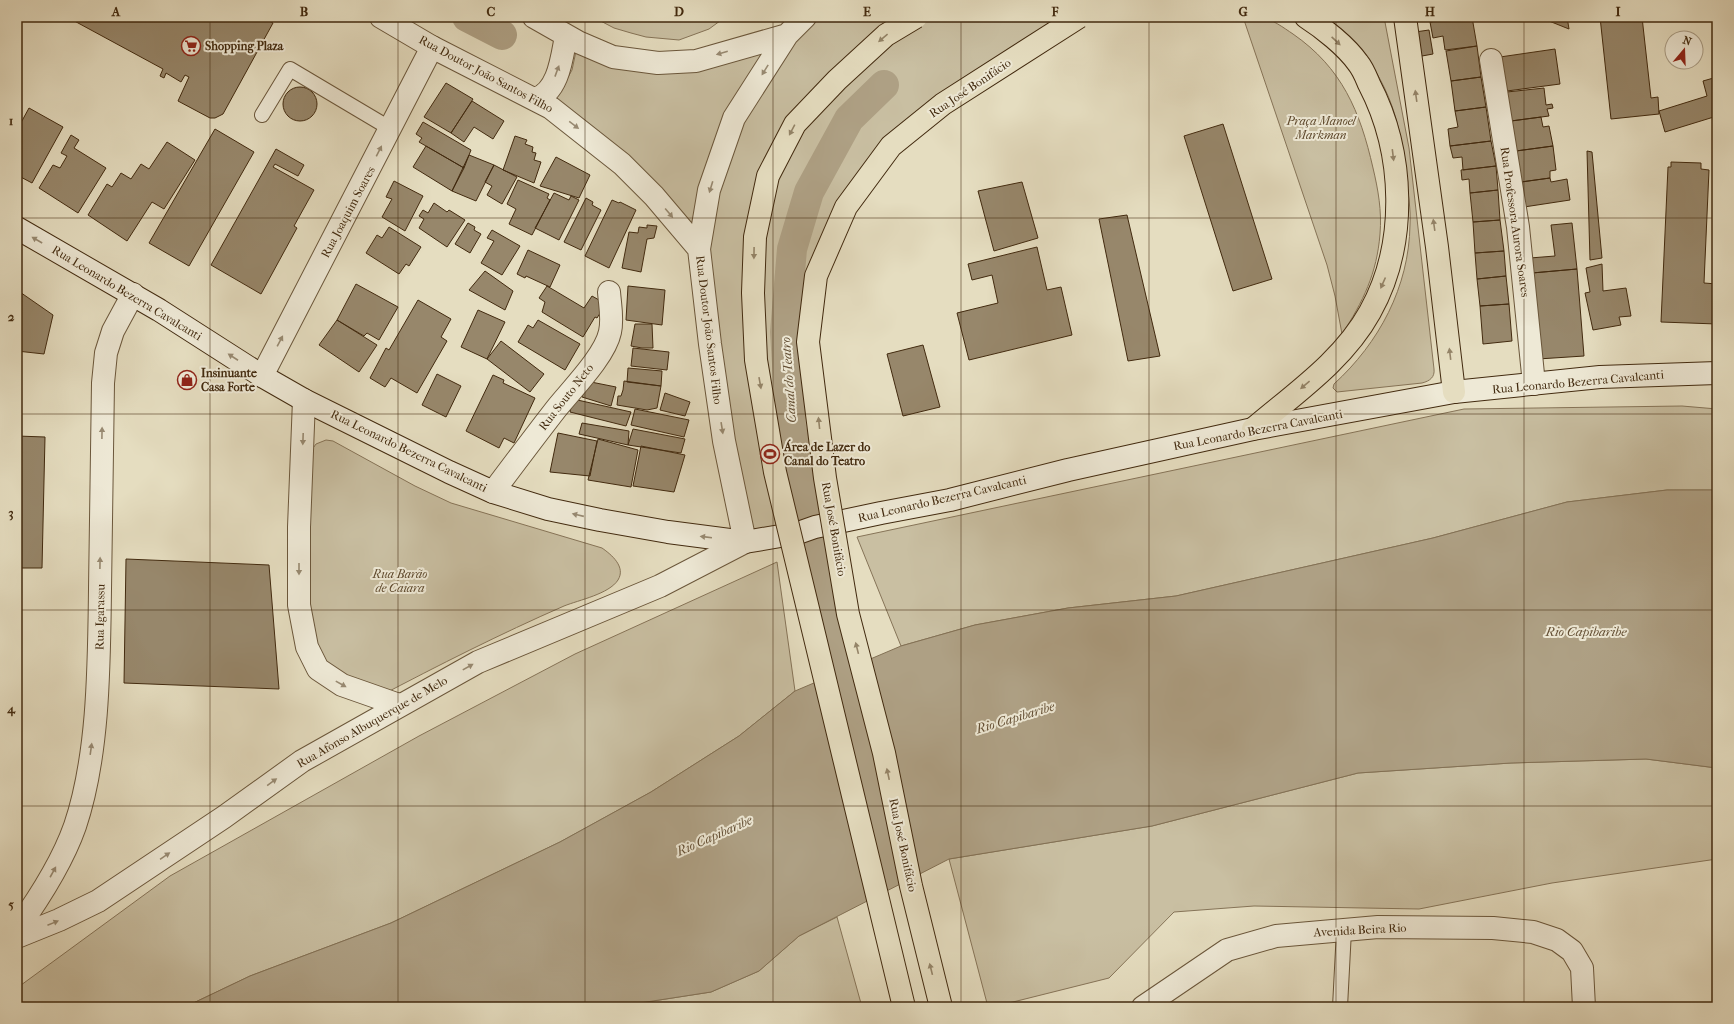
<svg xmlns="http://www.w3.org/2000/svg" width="1734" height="1024" viewBox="0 0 1734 1024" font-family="'IM FELL French Canon',serif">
<rect width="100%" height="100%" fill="#e5ddc0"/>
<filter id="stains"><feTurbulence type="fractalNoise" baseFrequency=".005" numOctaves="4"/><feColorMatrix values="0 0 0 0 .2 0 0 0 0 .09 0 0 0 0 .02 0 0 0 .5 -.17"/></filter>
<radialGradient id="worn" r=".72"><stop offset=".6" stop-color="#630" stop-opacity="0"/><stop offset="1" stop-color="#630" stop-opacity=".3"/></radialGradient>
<!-- green -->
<path fill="#c9bfa2" stroke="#867458" d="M593,17H732L724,18L709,29L679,40L646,37L631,33L614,28Z
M805,17H1079L943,104L846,207L808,341L830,507L815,527L745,542L699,249L552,106L572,70L578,42L696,61Z
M1243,17C1248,17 1255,16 1261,17C1272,19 1284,28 1293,34C1342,68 1360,111 1373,168C1378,189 1382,211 1380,234C1377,273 1363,302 1342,334L1335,296L1327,265Z
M1327,17H1384L1409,148L1434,369C1435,377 1430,381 1422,383L1337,392L1333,388L1334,384C1379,343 1409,287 1410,225C1411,209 1408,193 1406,177C1400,108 1381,62 1327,17Z
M1682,406L1717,409V490H1667L1567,502L1433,538L1176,596L1068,608L975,625L901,646L857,537L1464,409Z
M326,440L333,441L415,486L451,503L602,548C612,555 626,567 618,580C609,594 579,600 564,606C500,634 439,665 378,697L350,690L307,639L311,451L316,444Z
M777,562L795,691L739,736L651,792L560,842L391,923L250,976L185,1007H17V988L170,876L419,736L575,654Z
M1646,759L1717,768V859L1552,883L1419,909L1254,906L1174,912L1109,978L993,1007H988L949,859L1152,826L1358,773L1511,763Z
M837,917L862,1007H614L711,992L759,971L799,936Z"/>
<!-- water -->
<path fill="#aea084" stroke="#837155" d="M1667,490H1717V768L1646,759L1511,763L1358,773L1152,826L949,859L799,936L759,971L711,992L614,1007H185L250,976L391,923L560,842L651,792L739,736L795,691L901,646L975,625L1068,608L1176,596L1433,538L1567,502Z"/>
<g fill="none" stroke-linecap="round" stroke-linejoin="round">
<!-- canal -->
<path stroke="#aea084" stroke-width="30" d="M467,17L502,35
M849,711L844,697L815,527L791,427L785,332L792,249L809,192L849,119L884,85"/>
</g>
<!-- building -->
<path fill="#97876b" stroke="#422a0f" d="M67,17H261L273,23L223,114L215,118H210L178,101L189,77L185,75L181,82L166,73L164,78L160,76L163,69Z
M1429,17H1461L1430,22Z
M1461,17H1472L1477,46L1445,50L1443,36L1433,38L1430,22Z
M1505,17H1527L1505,19Z
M1539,17H1567L1569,29Z
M1600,17H1642L1651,98L1658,97L1659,114L1611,119Z
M1429,30L1433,54L1411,58L1408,33Z
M1477,46L1481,77L1451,81L1446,51Z
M1555,49L1560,84L1507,91L1500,57Z
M1481,77L1486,107L1455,111L1451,81Z
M1717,77V116L1665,132L1659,111L1707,96L1703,81Z
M446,83L473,99L451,133L424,117Z
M283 104a17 17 0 1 1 34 0a17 17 0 1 1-34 0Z
M1544,88L1546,105L1552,104L1553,108L1547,109L1549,116L1511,121L1507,92Z
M472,101L504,121L493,139L474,127L464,142L451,133Z
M1486,107L1491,141L1450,146L1448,129L1458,127L1455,111Z
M29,108L63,127L32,183L17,175V130Z
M1541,117L1543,127L1549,126L1553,146L1516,151L1511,121Z
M423,122L471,150L464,168L419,142L422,138L416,134Z
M1223,124L1272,279L1233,291L1184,136Z
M215,129L254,152L189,266L149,243Z
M71,135L79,140L74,148L106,168L78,213L39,188L53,165L60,168L67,156L61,153Z
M515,136L527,140L525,144L533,147L532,152L536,153L534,160L541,162L534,183L503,170Z
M1491,141L1496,166L1463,170L1462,157L1453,158L1450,146Z
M167,142L195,160L164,209L152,202L127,241L88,215L107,184L112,187L121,173L131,179L141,164L149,169Z
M426,146L464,168L452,191L413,167Z
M1553,146L1556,170L1550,171V178L1521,182L1516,151Z
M276,149L304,165L298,176L275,164L273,167L314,190L294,226L297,228L261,294L211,265Z
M1587,151L1592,152L1602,258L1590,260Z
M469,155L494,165L476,201L452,191Z
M556,157L590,175L579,198L540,186Z
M1671,162L1701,163V169L1709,170L1704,283L1717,284V324L1661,322L1668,167H1671Z
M494,165L517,177L502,204L487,195L492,186L485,182Z
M1496,166L1498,190L1470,193L1469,179L1462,180L1461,170Z
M1550,178L1551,182L1567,179L1570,200L1524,207L1521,182Z
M518,180L549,194L547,198L550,200L532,235L509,224L516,209L507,204Z
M394,181L423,196L405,231L382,217L392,199L386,197Z
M1022,182L1038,238L994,251L978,191Z
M1498,190L1500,220L1473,222L1470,193Z
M554,193L569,200L571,196L579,200L559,240L535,228Z
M586,198L593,202L592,205L601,210L581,250L564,242Z
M612,200L619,203L620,202L636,210L609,268L585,256Z
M434,203L447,212L449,210L465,220L447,247L419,228L424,219L419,216L423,210L428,213Z
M1127,215L1160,356L1128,361L1099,219Z
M1500,220L1504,251L1475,253L1473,222Z
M468,223L475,227L474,230L481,234L470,253L455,244Z
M1572,223L1577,269L1532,273L1530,258L1555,256L1551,225Z
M647,225L657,226L654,238L647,239L641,272L622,268L629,232L638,233L639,227L647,228Z
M389,227L421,247L409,266L406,264L399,274L366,253L377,235L382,238Z
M492,230L520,246L502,275L481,263L494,241L487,238Z
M1037,247L1047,290L1061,287L1072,335L969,360L957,313L998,303L992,275L972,280L968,264Z
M528,250L560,265L550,287L526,276L525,278L517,274Z
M1504,251L1506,276L1477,279L1475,253Z
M1602,264L1603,291L1626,288L1631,316L1619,317L1621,325L1593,330L1585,293L1590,292L1586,268Z
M1577,269L1584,356L1538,359L1532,273Z
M485,271L513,291L505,310L469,290Z
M1506,276L1509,304L1480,306L1477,279Z
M356,284L398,307L379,340L367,333L364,336L337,320Z
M547,286L584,308L592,296L606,304L597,318L595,317L583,337L542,312L545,302L539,298Z
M628,286L665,290L662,325L626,320Z
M17,290L53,315L44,354L17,351Z
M418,300L451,319L441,337L447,341L417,393L391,378L385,387L370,378L386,348L389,350Z
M1509,304L1512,341L1483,344L1480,306Z
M478,310L505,322L487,359L461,347Z
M337,320L377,345L359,372L319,345Z
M538,320L580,344L565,370L518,342L528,325L533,328Z
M635,324H652L653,348H642L631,346Z
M501,341L544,374L530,392L487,359Z
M923,345L940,407L903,416L887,354Z
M633,348L669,352L667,370L631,366Z
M628,368L662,371L661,386L627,382Z
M437,374L461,386L446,417L422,405Z
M493,375L504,380L503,383L535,398L514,443L504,438L499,448L466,431Z
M586,381L616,387L611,406L582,397Z
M624,381L661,386L657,408L647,410L617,405L618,396H621L623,390Z
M665,393L690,402L685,416L660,410Z
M573,399L631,412L626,426L570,412Z
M635,409L689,420L684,437L631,425Z
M582,423L629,431L628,445L579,434Z
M633,429L685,439L681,453L628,445Z
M558,433L597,441L590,476L550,472Z
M17,436L45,437L42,568H17Z
M598,439L638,450L631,487L588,480Z
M641,446L685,455L674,492L633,486Z
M126,559L269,565L279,689L124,683Z"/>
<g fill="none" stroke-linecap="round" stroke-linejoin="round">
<defs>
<path id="service" d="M262,115L290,69L391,129
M1340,1007L1344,930"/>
<path id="minor" d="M1491,60L1518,227L1534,384
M262,376L432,47
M304,400L299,527V605L307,647L318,669L342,685L399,705
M493,492C514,464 535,436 556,409C572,389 605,356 610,332C613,319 610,305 609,292
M17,929C40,897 62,863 75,826C99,755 99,664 100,589C101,520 102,451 103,383L106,353L113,331L133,294
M1143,1007L1227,950L1276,936L1378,927L1493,928L1533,932L1557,940L1572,951L1582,968L1584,1007"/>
<path id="tertiary" d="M534,17L578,42L613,57L658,63L696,61L787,35
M535,99C559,92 562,56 566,36
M699,249L709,190L734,118L787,35L805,17
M17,937L59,920L98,901L224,817L302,761L478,662L660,586L745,542L724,441L710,344L699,249L654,196L622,164L551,108L432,47L381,17"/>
<path id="secondary" d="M17,228L159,310L262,376L304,400L449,472L493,492L548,509L600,520L668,532L745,542L798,533L815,527L881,513L950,500L1068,470L1253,429L1454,392L1600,377L1717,373"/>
<path id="primary" d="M1405,17L1437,247L1454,392
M1253,429C1294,394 1343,361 1370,312C1408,244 1405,153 1369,84C1366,77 1363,69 1358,63C1346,46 1323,28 1306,17"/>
</defs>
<!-- service casing -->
<use href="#service" stroke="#6b573b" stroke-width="16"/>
<!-- minor casing -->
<use href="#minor" stroke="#6b573b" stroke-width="24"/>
<!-- tertiary casing -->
<use href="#tertiary" stroke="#6b573b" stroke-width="24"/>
<!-- secondary casing -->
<use href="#secondary" stroke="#422a0f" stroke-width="24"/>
<!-- primary casing -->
<use href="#primary" stroke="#422a0f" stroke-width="24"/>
<!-- service -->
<use href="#service" stroke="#eee9d6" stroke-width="14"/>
<!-- minor -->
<use href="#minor" stroke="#eee9d6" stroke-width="22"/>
<!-- tertiary -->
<use href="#tertiary" stroke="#eee9d6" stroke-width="22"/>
<!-- secondary -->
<use href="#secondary" stroke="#eee9d6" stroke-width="22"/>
<!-- primary -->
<use href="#primary" stroke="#e5ddc0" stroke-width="22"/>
<defs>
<path id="primary-bridge" d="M904,1007L775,472L756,360L753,293L755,237L768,176L795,124L837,80L886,35L916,17
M941,1007L911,886L884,753L848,614L825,478L808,342L816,276L846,207L891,146L943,104L1079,17"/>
</defs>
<!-- primary-bridge casing -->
<use href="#primary-bridge" stroke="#422a0f" stroke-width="24" stroke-linecap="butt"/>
<!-- primary-bridge -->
<use href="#primary-bridge" stroke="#e5ddc0" stroke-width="22"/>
</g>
<!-- one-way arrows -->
<defs><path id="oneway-solid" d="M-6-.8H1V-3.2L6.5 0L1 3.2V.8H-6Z"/></defs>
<g fill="#948468">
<use href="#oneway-solid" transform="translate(883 38) rotate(140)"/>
<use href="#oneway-solid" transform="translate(1336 41) rotate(43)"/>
<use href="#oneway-solid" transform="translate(1416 96) rotate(-98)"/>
<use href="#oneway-solid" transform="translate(792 130) rotate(118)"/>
<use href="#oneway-solid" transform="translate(1393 155) rotate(83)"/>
<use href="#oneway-solid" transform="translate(1434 225) rotate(-98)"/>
<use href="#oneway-solid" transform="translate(754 253) rotate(91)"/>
<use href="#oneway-solid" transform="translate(1383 283) rotate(114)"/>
<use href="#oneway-solid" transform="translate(1450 354) rotate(-97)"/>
<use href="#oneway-solid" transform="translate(760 383) rotate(80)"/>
<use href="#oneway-solid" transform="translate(1305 385) rotate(140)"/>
<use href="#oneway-solid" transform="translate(819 423) rotate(-96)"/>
<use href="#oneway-solid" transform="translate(857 648) rotate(-104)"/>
<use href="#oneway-solid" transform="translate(888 774) rotate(-102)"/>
<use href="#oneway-solid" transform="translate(931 969) rotate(-104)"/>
</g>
<g fill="#988a72">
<use href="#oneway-solid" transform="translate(722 53) rotate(164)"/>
<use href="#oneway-solid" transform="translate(765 70) rotate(122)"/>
<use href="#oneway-solid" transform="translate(557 71) rotate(-70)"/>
<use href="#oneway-solid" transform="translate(574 125) rotate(37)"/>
<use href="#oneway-solid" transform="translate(379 151) rotate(-63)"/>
<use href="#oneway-solid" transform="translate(711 187) rotate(107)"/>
<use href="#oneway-solid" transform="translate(669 213) rotate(50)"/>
<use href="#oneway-solid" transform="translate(37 240) rotate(-150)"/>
<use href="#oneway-solid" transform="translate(280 341) rotate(-62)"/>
<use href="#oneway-solid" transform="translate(233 357) rotate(-147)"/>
<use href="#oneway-solid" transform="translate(722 428) rotate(81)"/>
<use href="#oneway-solid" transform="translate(102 433) rotate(-89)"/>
<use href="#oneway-solid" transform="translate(303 439) rotate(92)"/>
<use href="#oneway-solid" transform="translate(578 515) rotate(-167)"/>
<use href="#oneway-solid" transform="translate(706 537) rotate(-173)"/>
<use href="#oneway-solid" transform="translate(100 563) rotate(-89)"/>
<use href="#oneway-solid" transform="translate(299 569) rotate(90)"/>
<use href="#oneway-solid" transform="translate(468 667) rotate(-29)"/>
<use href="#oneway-solid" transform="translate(341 684) rotate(29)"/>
<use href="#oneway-solid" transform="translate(91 749) rotate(-82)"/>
<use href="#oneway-solid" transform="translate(272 782) rotate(-36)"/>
<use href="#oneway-solid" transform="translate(165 856) rotate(-34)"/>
<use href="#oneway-solid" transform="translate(53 872) rotate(-61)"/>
<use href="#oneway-solid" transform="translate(53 923) rotate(-22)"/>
</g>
<!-- grid -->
<path fill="none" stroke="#422a0f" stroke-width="1" stroke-opacity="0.55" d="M210,17V1007M398,17V1007M585,17V1007M773,17V1007M961,17V1007M1149,17V1007M1336,17V1007M1524,17V1007M17,218H1717M17,414H1717M17,610H1717M17,806H1717"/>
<!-- icons -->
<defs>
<symbol id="supermarket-ring" viewBox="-11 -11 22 22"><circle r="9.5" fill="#eee9d6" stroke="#8f2418" stroke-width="1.5"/><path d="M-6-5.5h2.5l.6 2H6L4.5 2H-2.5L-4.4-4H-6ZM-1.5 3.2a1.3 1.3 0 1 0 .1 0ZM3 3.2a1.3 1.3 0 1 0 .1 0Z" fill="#8f2418"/></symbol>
<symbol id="shop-ring" viewBox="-11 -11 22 22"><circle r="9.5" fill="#eee9d6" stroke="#8f2418" stroke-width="1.5"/><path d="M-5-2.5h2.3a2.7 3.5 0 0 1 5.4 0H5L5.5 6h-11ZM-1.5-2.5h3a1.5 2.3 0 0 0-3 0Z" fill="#8f2418"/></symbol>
<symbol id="stadium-ring" viewBox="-11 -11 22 22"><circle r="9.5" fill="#eee9d6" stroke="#8f2418" stroke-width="1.5"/><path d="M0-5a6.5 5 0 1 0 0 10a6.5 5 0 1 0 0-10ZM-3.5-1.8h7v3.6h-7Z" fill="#8f2418"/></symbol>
</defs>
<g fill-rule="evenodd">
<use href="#supermarket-ring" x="180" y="35" width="22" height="22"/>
<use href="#shop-ring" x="176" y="369" width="22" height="22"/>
<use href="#stadium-ring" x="759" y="443" width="22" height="22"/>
</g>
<g text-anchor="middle" stroke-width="4" stroke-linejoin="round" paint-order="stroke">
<!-- poi labels -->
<g font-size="12" font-weight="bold" fill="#422a0f" stroke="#eee9d6" text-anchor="start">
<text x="205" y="50">Shopping Plaza</text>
<text x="201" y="377">Insinuante<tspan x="201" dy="14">Casa Forte</tspan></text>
<text x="784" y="451">Área de Lazer do<tspan x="784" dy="14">Canal do Teatro</tspan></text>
</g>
<!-- street labels -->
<g font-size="12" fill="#422a0f" stroke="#eee9d6">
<text transform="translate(486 74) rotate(28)" y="4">Rua Doutor João Santos Filho</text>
<text transform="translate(970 88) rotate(-34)" y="4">Rua José Bonifácio</text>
<text transform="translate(348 212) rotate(-62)" y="4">Rua Joaquim Soares</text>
<text transform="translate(1515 222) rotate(82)" y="4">Rua Professora Aurora Soares</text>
<text transform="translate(127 293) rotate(31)" y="4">Rua Leonardo Bezerra Cavalcanti</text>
<text transform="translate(709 330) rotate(83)" y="4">Rua Doutor João Santos Filho</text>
<text transform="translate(1578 382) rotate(-5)" y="4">Rua Leonardo Bezerra Cavalcanti</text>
<text transform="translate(566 397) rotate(-52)" y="4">Rua Souto Neto</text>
<text transform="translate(1258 430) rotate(-11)" y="4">Rua Leonardo Bezerra Cavalcanti</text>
<text transform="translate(409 451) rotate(26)" y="4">Rua Leonardo Bezerra Cavalcanti</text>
<text transform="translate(942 499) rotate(-13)" y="4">Rua Leonardo Bezerra Cavalcanti</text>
<text transform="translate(834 529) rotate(80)" y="4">Rua José Bonifácio</text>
<text transform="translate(100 617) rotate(-89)" y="4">Rua Igarassu</text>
<text transform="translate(372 722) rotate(-30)" y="4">Rua Afonso Albuquerque de Melo</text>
<text transform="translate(903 845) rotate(78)" y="4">Rua José Bonifácio</text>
<text transform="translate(1360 930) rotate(-3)" y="4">Avenida Beira Rio</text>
</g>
<!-- park labels -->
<g font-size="12" font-style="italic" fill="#5d482c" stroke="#eee9d6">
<text x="1321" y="125">Praça Manoel<tspan x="1321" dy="14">Markman</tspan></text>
<text x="400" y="578">Rua Barão<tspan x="400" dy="14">de Caiara</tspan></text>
</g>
<!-- water labels -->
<g font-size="13" font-style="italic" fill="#624d32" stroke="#eee9d6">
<text transform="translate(788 380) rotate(-94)" y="5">Canal do Teatro</text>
<text x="1586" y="636">Rio Capibaribe</text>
<text transform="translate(1015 717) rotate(-17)" y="5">Rio Capibaribe</text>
<text transform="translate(714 835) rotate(-24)" y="5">Rio Capibaribe</text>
</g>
</g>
<!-- margin -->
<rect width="1734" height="1024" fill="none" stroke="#e5ddc0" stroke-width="44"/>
<!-- north arrow -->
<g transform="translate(1684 50) rotate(19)"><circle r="19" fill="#eee9d6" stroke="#a99d86"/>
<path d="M0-3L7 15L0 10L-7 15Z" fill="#8f2418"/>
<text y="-6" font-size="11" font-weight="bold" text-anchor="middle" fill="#422a0f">N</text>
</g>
<rect x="22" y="22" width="1690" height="980" fill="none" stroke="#422a0f" stroke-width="1.5"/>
<g font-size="13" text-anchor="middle" font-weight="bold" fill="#422a0f">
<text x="116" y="16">A</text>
<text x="304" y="16">B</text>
<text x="491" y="16">C</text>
<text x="679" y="16">D</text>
<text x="867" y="16">E</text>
<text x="1055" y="16">F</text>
<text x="1243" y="16">G</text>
<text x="1430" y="16">H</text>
<text x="1618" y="16">I</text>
<text x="11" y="125">1</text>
<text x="11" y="321">2</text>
<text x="11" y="517">3</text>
<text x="11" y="713">4</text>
<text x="11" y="909">5</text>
</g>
<rect width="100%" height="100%" filter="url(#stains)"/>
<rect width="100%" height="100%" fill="url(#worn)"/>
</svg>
